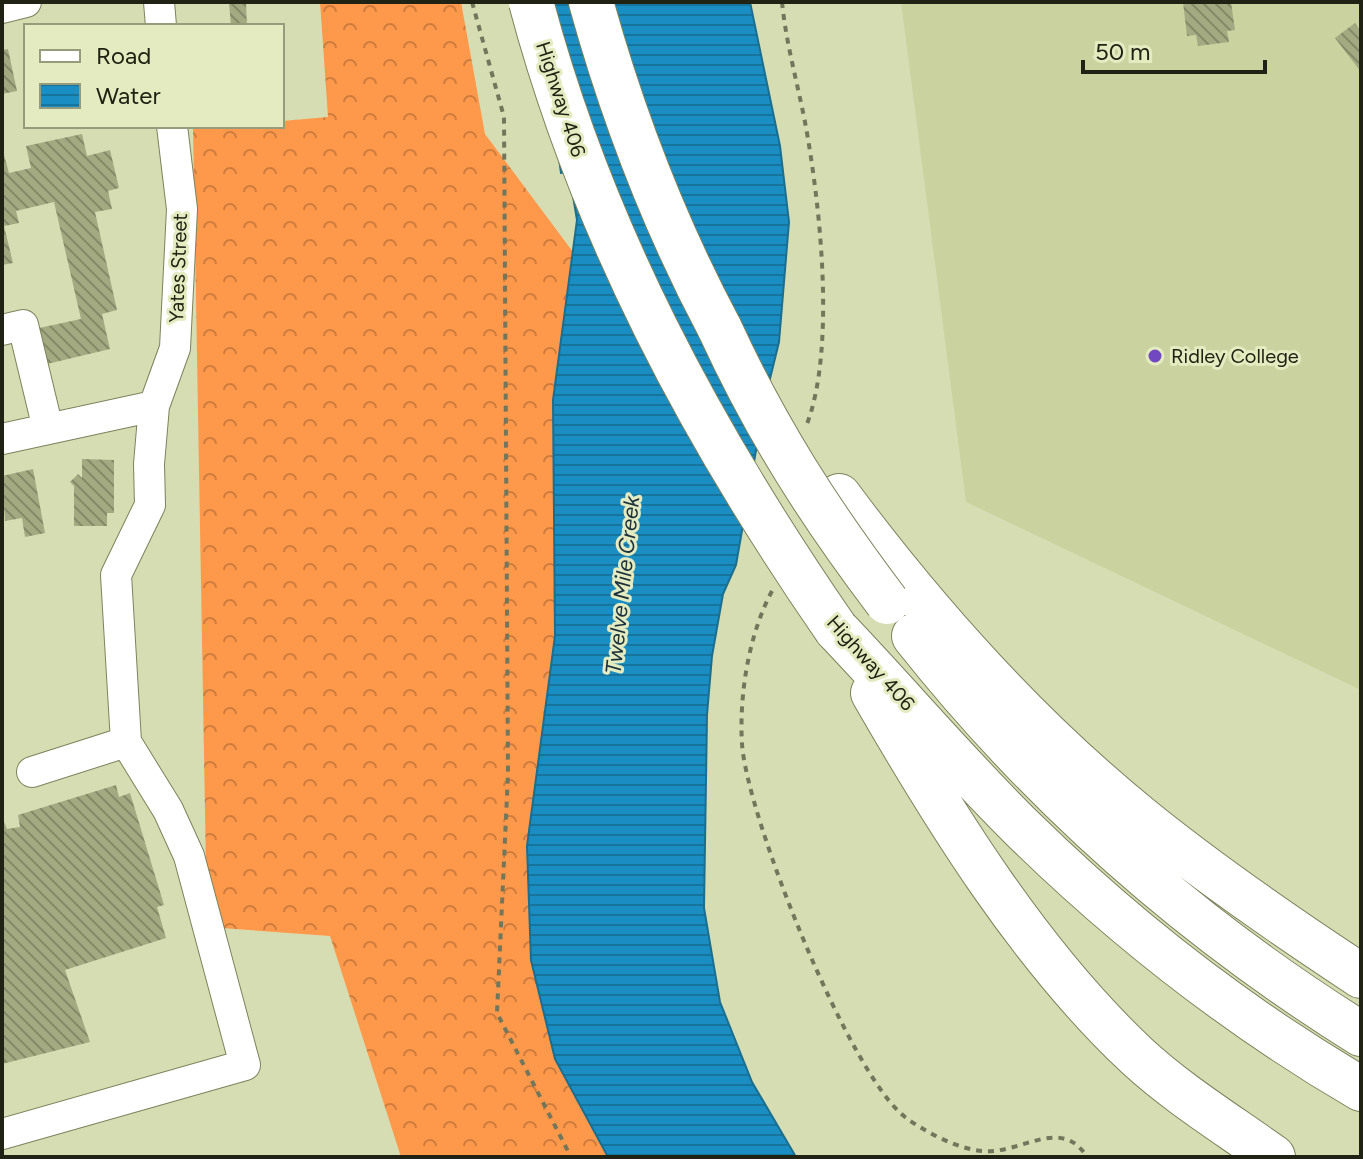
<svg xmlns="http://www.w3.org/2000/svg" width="1363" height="1159" viewBox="0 0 1363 1159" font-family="Figtree,sans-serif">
<defs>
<pattern id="forest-crowns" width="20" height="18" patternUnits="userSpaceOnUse" patternTransform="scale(2)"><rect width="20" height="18" fill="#fe994b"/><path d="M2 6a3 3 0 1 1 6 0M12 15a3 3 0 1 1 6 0" fill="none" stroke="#cd7c3d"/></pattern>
<pattern id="water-rules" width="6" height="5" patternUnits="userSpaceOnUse" patternTransform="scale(2)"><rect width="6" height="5" fill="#1a8ec3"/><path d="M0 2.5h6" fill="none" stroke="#17749d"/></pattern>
<pattern id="building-back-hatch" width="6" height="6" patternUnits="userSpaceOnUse" patternTransform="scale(2)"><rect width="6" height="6" fill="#a3a981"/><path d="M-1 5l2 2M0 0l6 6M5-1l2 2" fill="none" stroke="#848968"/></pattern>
</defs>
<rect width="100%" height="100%" fill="#d6ddb3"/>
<!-- built -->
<path fill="#cad2a0" d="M901,2H1361V690L966,502Z"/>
<!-- forest -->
<path fill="url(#forest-crowns)" d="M320,2H461L485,134L573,252L553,400L555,636L527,846L555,1059L608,1157H401L330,936L207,927L193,128L282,126V121L328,117Z"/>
<!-- water -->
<path fill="url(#water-rules)" stroke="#1c6e8e" stroke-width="2" d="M537,2H750L780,146L789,222L779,342L765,399L736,565L723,594L712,656L707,715L704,908L720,1002L752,1082L796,1157H608L555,1059L531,960L527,846L555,636L553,400L577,220L569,172L561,173Z"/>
<!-- building -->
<path fill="url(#building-back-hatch)" d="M246,2L247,26H231L229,3Z
M1183,2H1231L1235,30L1227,31L1229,42L1198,46L1196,35L1187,36Z
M1355,23L1361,32V72L1335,38Z
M8,49L17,91L2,94V50Z
M82,134L87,156L110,150L119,188L108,191L112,209L95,212L117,310L102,314L110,349L47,364L39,328L81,319L54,202L16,211L19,223L4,226L13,263L2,265V148L9,173L31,168L26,146Z
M82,459L114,460V513H107V526H74V486L70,482L78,474L82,478Z
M33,469L45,533L25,537L22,518L5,521L2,476Z
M116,785L119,797L130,793L164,905L157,907L166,938L65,970L90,1042L2,1064V817L7,829L20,827L18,815Z"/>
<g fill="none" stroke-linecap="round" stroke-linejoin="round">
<defs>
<path id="minor" d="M159,2L161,26
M2,8L26,2
M2,330L23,325L48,429
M2,439L154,406
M32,772L126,742
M2,1134L245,1065L189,856L168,810L126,742L116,575L150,505L149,464L154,406L175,348L182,209L172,126"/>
<path id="highway" d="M591,2C623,117 664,224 720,329
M839,496C927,614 1024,723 1138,816C1209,874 1285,926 1361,976
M836,629C899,695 958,765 1023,829C1125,929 1238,1017 1361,1089
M914,636C1039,794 1191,928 1361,1034
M873,693C945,818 1031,957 1137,1056C1178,1094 1227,1124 1273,1157"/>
</defs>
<!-- minor casing -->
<use href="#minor" stroke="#7d825c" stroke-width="32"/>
<!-- highway casing -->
<use href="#highway" stroke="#7d825c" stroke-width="46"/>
<!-- path -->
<path stroke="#72765b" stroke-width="4" stroke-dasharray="6 6" stroke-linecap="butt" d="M472,2L504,117L508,774L497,1013L571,1157
M782,2C786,43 797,81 805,122C820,203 836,347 807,424
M772,591C749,634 739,694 742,744C747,817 849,1074 905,1117C925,1132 958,1149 982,1151C1020,1155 1061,1115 1087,1157"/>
<!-- minor -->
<use href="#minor" stroke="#fff" stroke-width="30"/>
<!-- highway -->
<use href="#highway" stroke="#fff" stroke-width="44"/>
<defs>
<path id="highway-bridge" d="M531,2C592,231 702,435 836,629
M720,329C767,431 819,512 887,602"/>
</defs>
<!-- highway-bridge casing -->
<use href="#highway-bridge" stroke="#7d825c" stroke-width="46" stroke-linecap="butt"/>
<!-- highway-bridge -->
<use href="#highway-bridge" stroke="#fff" stroke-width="44"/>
</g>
<!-- markers -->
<circle fill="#7248c1" stroke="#e4ebc0" stroke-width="3" cx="1155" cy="356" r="8"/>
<g text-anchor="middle" stroke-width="6" stroke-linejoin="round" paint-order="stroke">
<!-- street labels -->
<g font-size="20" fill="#202213" stroke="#e4ebc0">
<text transform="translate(561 99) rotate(72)" y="7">Highway 406</text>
<text transform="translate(178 268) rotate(-88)" y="7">Yates Street</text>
<text transform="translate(871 663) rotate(48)" y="7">Highway 406</text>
</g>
<!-- poi labels -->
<g font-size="20" fill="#202213" stroke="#e4ebc0" text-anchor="start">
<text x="1171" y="363">Ridley College</text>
</g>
<!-- water labels -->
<g font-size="22" font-style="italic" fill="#1a303d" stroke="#e4ebc0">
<text transform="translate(622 585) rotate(-84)" y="8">Twelve Mile Creek</text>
</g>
</g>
<!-- border -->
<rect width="1363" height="1159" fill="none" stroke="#202213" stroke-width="8"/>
<!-- legend -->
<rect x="24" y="24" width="260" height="104" fill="#e4ebc0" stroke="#969b7b" stroke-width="2"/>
<rect x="40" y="50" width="40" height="12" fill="#ffffff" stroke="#969b7b" stroke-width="2"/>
<text x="96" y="64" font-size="24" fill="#202213">Road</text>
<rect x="40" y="84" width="40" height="24" fill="url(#water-rules)" stroke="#969b7b" stroke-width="2"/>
<text x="96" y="104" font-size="24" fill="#202213">Water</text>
<!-- scale -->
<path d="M1083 60v12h182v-12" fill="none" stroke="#202213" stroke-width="4"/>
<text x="1095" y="60" font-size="24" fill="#202213" stroke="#e4ebc0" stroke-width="6" paint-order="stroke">50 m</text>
</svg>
